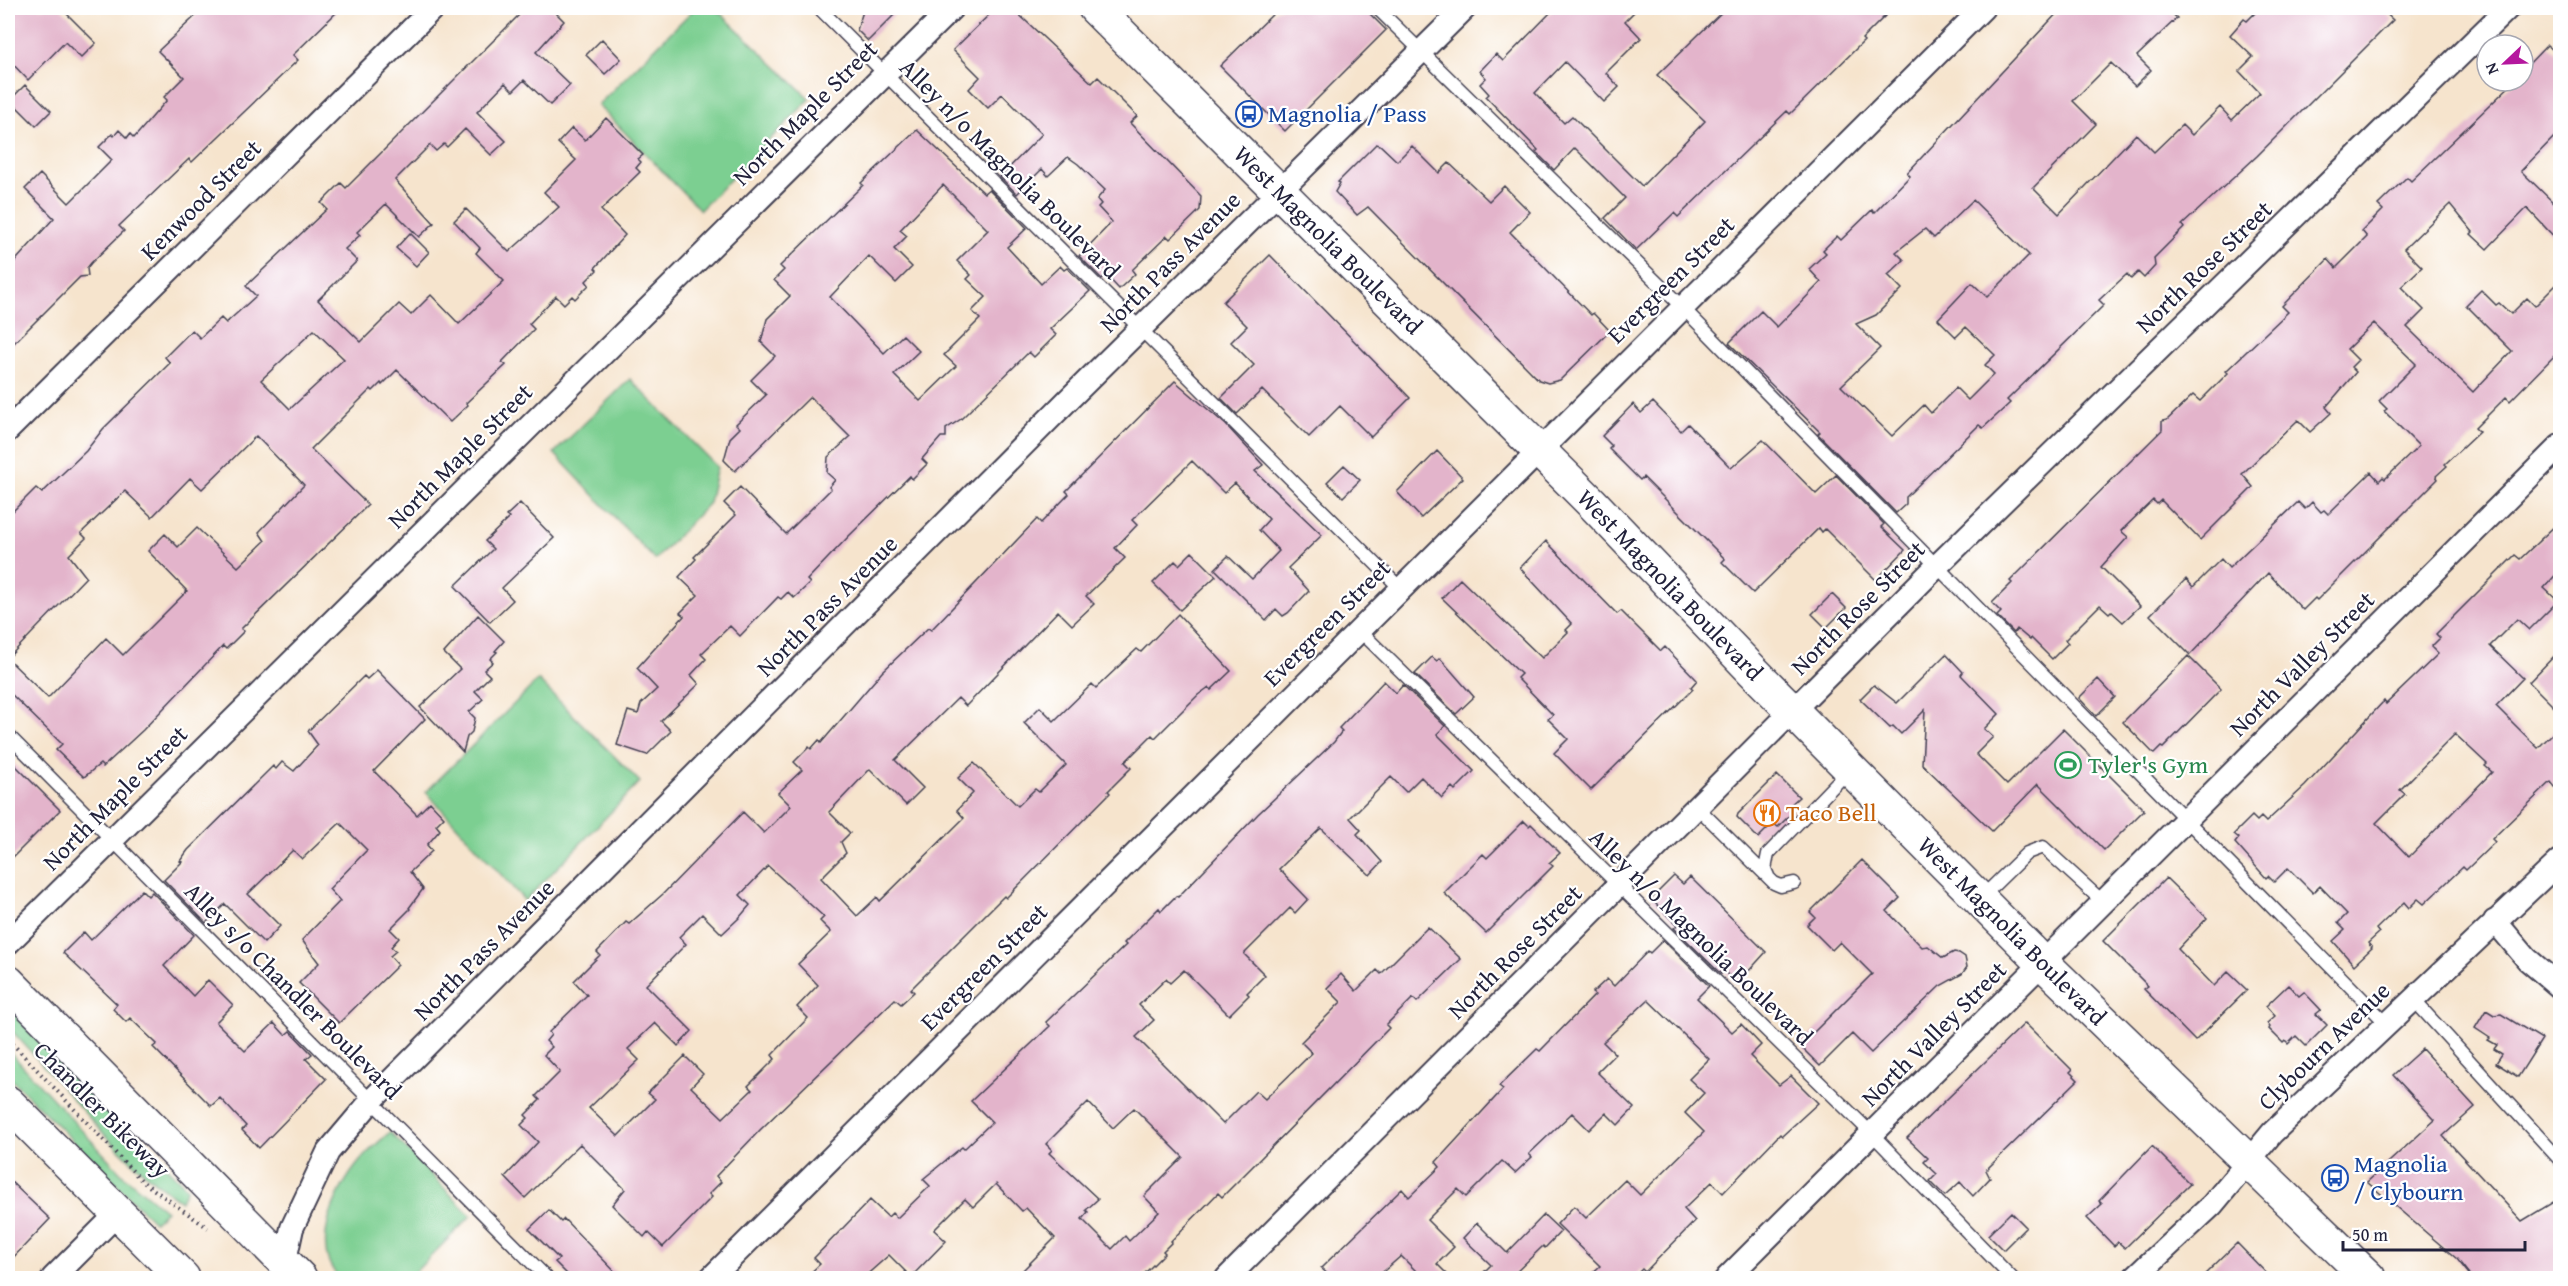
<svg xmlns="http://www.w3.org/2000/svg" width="2568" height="1286" viewBox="0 0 2568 1286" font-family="'Gentium Book Plus',serif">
<rect width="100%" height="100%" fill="#fff"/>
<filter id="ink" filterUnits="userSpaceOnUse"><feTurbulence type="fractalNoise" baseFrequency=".0167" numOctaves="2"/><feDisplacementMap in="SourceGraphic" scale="12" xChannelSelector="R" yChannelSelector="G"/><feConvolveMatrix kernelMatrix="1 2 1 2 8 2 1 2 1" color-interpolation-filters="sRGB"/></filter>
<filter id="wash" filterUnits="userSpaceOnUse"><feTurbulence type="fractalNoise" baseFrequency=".008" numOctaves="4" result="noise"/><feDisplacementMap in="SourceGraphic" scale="24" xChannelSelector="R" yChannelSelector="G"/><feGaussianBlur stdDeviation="1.35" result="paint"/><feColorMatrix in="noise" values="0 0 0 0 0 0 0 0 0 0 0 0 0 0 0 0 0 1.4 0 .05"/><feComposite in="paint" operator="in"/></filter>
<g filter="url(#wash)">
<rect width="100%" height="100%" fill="#f6e4cd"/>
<!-- green -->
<path fill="#7ccf91" stroke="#4f7866" stroke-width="1.5" d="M695,8H715L810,99L700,210L598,105Z
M630,379L717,467L709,503L655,560L554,453Z
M538,680L640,782L525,901L426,792Z
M8,1008L187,1188L181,1201C113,1156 64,1085 8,1027Z
M8,1050L123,1175L166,1211L154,1222L8,1076Z
M390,1132L471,1216L409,1278H340C308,1248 336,1189 360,1161C369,1150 380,1141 390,1132Z"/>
<g id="blocks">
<!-- building -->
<path fill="#e3b4cb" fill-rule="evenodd" d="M8,8H61L96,43L81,58L65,42L28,80L8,59Z
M204,8H341L293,55L298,60L192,162L189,159L119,226L124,231L91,263L87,268L88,276L80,277L8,349V269L54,218L25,189L40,174L69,203L112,160L99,147L112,134L114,136L119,130L127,138L130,134L134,138L167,100L164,97L184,77L158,51Z
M526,8H551L564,21L536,52L570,85L550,105L524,80L513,91L505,83L477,112L506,141L491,155L465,129L447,147L444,144L436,151L430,145L395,180L434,223L419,237L386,204L357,232L360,235L345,249L357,261L318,300L361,342L399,304L411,315L431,295L459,324L504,281L476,253L480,248L454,221L466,209L509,252L559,207L544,192L576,160L558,143L572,128L585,140L606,118L643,155L638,159L641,162L636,168L640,172L601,210L625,235L595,268L597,270L586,281L589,285L575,299L572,296L564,304L556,296L529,324L534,329L502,362L506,365L466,403L468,405L450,422L397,370L382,385L381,383L373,391L371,389L311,449L368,505L241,629L244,631L226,649L223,646L143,730L103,767L100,764L84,777L56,750L62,744L8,691V659L48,698L106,638L123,655L187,591L148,551L165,534L178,547L197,528L238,567L265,541L259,532L304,485L256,436L202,489L190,478L152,517L125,491L81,533L86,538L69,555L86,577L8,658V516L36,488L42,493L86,451L103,429L170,363L165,357L192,330L200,338L221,318L226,323L256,296L246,286L327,209L321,203L341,183L346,188ZM314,330L344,359L290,409L261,380Z
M864,8H901L868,41L857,30Z
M996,8H1012L1092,83L1098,77L1137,116L1130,123L1201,196L1200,210L1170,239L1167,236L1132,270L1135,274L1119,289L1106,275L1102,279L1079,256L1112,222L1098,207L1101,204L1097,199L1105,190L1078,164L1068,157L1048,176L1042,169L1017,194L1000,177L1042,134L1002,94L988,108L969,89L980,77L953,50Z
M1279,8H1364L1386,30L1285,131L1220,66Z
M1555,8H1638L1625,21L1641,38L1606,73L1619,87L1604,102L1565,62L1535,93L1564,123L1572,116L1642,186L1705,121L1657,75L1726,8H1893L1862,39L1864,41L1790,114L1787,111L1678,217L1674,213L1636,250L1605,218L1625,198L1575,148L1554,170L1536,152L1538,150L1486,97L1489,94L1480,84L1486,78L1480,71L1496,54L1503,61Z
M2062,8H2166L2177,18L2137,56L2151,70L2135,86L2111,63L2073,101L2096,124L2033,188L2059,214L2136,134L2154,152L2182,125L2192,135L2220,107L2232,120L2260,93L2239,71L2253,57L2230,35L2244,19L2247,21L2260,8H2380L2393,20L2257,156L2182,225L2184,228L2154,258L2155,266L2144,278L2138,272L2131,279L2127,274L2099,300L2104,305L2007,400L2010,403L1983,428L1979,425L1906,497V504L1896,513L1818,434L1820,432L1729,343L1761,311L1777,327L1821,282L1809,269L1826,253L1823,250L1837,236L1841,240L1872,210L1874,213L1910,176L1907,173ZM1973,200L2029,255L1987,297L1972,283L1938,319L1956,337L1966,327L1995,355L1985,365L1994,374L1968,400L1956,388L1931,413L1924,405L1892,436L1841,386L1880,348L1856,324L1876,315L1902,289L1888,275L1904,260L1896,252L1925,229L1934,238Z
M602,39L621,59L605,74L586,55Z
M2547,45L2560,56V131L2521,171L2560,209V243L2527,208L2487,249L2471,234L2473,232L2450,204L2404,249L2422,267L2401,287L2424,310L2407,327L2473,392L2512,351L2466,305L2481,290L2496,305L2499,303L2511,314L2527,298L2535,306L2560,281V350L2510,401L2506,397L2475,428L2479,432L2445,464L2447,466L2436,476L2438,479L2317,600L2315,598L2303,610L2268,573L2190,655L2150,615L2186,579L2193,587L2221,559L2229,568L2298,502L2305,509L2312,502L2321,512L2324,510L2328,514L2371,472L2379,481L2383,477L2385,479L2419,446L2384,411L2387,409L2379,401L2416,364L2374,323L2347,349L2358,360L2351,367L2356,372L2326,407L2331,413L2310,432L2298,420L2242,474L2253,487L2200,540L2161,500L2157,504L2153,500L2121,531L2128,537L2101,567L2140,606L2123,622L2111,611L2109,613L2100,605L2065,640L2068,643L2052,659L2031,638L2030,640L2017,629L2014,633L1997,616L2001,612L1992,603L2012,583L2010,581L2162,430V421L2167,420L2193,395L2200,401L2228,373L2226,371L2288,312L2282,306L2328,259L2336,268L2367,237L2362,231L2383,210L2378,205L2407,177L2411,181L2515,81H2523V70Z
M25,85L51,111L36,126L10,100Z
M917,130L984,193L989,189L1027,228L1007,247L1041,284L1060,266L1064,270L1067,268L1090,291L1050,329L1056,335L1034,357L1029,352L961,419L946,429V437H941L922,459L927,464L912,479L910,476L849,536L807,580L810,583L794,598L788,592L781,599L778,597L740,636L730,626L701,654L706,659L691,675L699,684L661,721L671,731L647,755L617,745L628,711L638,714L641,704L657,689L637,668L684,616L680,613L698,595L679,577L696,559L694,557L736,515L724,503L740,487L786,534L831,489L829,487L835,480L827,473L828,457L850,437L810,397L735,471L724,460L730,438L740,428L736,424L766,395L751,380L775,356L761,342L767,319L790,296L774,280L784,270L780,266L863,185L861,183ZM943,185L988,230L957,261L971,275L967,279L986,297L972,311L980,319L944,355L956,366L920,401L894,375L919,351L903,335L884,353L830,297L869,256L896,283L912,267L894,249L907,236L900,230Z
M1376,144L1380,145L1397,161L1412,146L1439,173L1449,163L1489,201L1504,186L1530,212L1510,232L1591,315L1593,313L1610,331L1560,380L1548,383L1539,380L1368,207L1357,215L1335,192L1340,183L1338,182Z
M410,233L429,252L416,266L396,248Z
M1270,255L1410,398L1371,437L1340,406L1309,437L1262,390L1237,414L1221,398L1254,365L1231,342L1247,326L1223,302Z
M1175,381L1226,425L1263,465L1255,471L1322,535L1288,568L1309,591L1288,613L1283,616L1276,609L1266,620L1215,569L1228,556L1252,579L1279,551L1259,530L1269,519L1235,483L1224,493L1192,461L1132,520L1137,525L1115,548L1125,558L1086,596L1094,604L1072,625L1058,611L966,706L958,698L895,760L923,788L906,805L870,769L829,812L850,833L841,842L846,853L821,878L857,916L877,897L880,901L964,818L957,810L973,793L958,778L974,763L1018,806L1035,789L1039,792L1066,765L1024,723L1040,707L1054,721L1092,684L1096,688L1137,649L1141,652L1178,614L1231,671L1211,690L1209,687L1198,695L1155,738L1152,735L1125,762L1131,768L1108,791L1110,793L1006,898L1004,896L911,989L914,992L901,1004L895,999L760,1130L716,1176L721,1182L709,1194L712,1197L663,1247L648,1232L644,1237L612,1205L625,1189L580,1144L525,1198L505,1177L538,1142L521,1125L528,1118L525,1115L540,1100L536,1096L560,1072L544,1055L552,1047L546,1041L551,1035L549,1032L587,995L574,981L600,955L597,952L626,922L629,924L663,894L743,812L764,833L791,806L778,793L802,770L794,762L809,747L811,749L819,740L821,743L882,672L928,628L931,630L1037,519L1041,523L1069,494L1066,491ZM768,866L824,917L820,921L831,932L798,964L818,985L797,1007L808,1018L772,1055L775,1059L748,1086L752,1090L723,1118L691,1087L703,1074L685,1056L648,1093L655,1099L618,1136L589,1108L639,1060L628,1049L655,1023L678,1046L692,1031L646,985L686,944L679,937L702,914L722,934L739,918L750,905L740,895Z
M1653,402L1681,431L1688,424L1731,468L1763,440L1816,494L1836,475L1884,524L1881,527L1905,550L1876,580L1825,529L1822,532L1819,528L1753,593L1722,562L1725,559L1643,477L1640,480L1609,449L1612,446L1602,436L1633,404L1641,413Z
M1437,451L1463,478L1421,518L1397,492Z
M1344,465L1360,480L1343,497L1327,482Z
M520,503L554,538L502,588L513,600L490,622L455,586L493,549L485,541L509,518L506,516Z
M2560,521V570L2544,588L2558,601L2529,630L2517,619L2490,646L2523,678L2496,706L2538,748L2560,726V793L2551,782L2492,839L2495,842L2466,870L2463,867L2424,904L2418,899L2409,908L2404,902L2376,929L2379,933L2368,943L2372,948L2354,965L2333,941L2345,930L2338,923L2347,914L2320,886L2313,893L2288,868L2274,882L2268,876L2266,878L2235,843L2239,838L2234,834L2252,816L2257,821L2261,817L2266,822L2305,786L2384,701L2386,704L2438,654L2431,647L2440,638L2436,634L2515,555L2520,559ZM2455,734L2487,764L2485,766L2492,772L2409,857L2376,823L2405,794L2400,790Z
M1546,541L1617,614L1621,611L1661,651L1665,647L1697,680L1691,687L1693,689L1591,790L1554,753L1568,739L1548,719L1553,715L1517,678L1521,674L1442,598L1460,579L1542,658L1568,632L1566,630L1572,624L1520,568Z
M1192,552L1216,576L1180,610L1153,583L1175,561L1179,565Z
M1832,594L1846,608L1826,628L1812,614Z
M478,615L504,641L495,651L497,652L490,659L493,662L484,670L490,676L475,691L483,699L469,712L475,718L472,732L467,737L463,752L420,707L460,669L444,653Z
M2560,650V713L2529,682Z
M1946,654L1963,672L1961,675L1999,714L1984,729L1993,737L1976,754L2007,785L2063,729L2144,810L2104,850L2038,784L1992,831L1922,764L1925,710L1901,734L1893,726L1890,728L1860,699L1874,685L1897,703Z
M2188,656L2221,689L2163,748L2161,747L2154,754L2123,722Z
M1432,657L1437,661L1440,658L1474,697L1456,714L1415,674Z
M377,670L425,719L374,771L417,815L430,802L444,817L436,825L440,830L427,845L432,851L410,872L423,889L409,908L410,909L390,929L399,938L391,947L396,951L390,956L398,965L339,1023L299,983L319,963L302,940L340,901L329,889L367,850L340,823L302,859L293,850L248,894L280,926L264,943L225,904L206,923L164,880L182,862L180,861L188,850L273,766L276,769L282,762L294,771L318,745L308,731L364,676L367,679Z
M2098,679L2115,697L2096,716L2079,698Z
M1384,681L1396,693L1403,685L1445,726L1437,734L1474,771L1455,790L1452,787L1442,798L1421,777L1406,792L1391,777L1350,818L1361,830L1357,834L1382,862L1370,875L1321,828L1279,869L1308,899L1295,913L1290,908L1244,954L1265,975L1247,993L1249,995L1229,1015L1184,970L1170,983L1166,979L1139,1005L1154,1020L1136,1037L1223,1124L1256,1091L1265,1099L1312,1053L1301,1042L1341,1002L1327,988L1341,974L1356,991L1377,970L1381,974L1428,927L1461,959L1417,1002L1413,998L1386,1025L1389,1028L1252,1167L1222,1197L1218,1193L1171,1241L1172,1242L1163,1251L1165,1253L1140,1278H1015L1055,1238L1026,1208L1022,1211L996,1184L973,1207L965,1199L934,1230L946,1241L911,1277L889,1255L863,1278H805L820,1264L814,1258L870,1200L888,1217L892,1213L897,1218L930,1186L923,1179L962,1147L964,1149L992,1122L971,1101L1050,1026L1046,1022L1126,945L1124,943L1159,908L1161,911L1176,896L1178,897L1258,814L1334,742L1342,731L1339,728ZM1088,1102L1113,1128L1134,1108L1183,1157L1144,1196L1159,1212L1129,1241L1125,1236L1112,1249L1082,1219L1088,1212L1086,1210L1098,1199L1049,1153L1052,1150L1046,1144Z
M8,758L60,810L8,862Z
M1777,775L1799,797L1788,807L1793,812L1778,827L1773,823L1758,838L1737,817L1738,814Z
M1524,821L1529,826L1531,824L1560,853L1549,863L1553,866L1486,933L1444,893L1483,854L1487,858Z
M1862,860L1900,898L1887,911L1922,947L1928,946L1943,958L1954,952L1959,953L1965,957L1967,967L1962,974L1940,986L1871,1053L1852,1034L1820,1066L1800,1046L1872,974L1840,942L1832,950L1807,925L1815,917L1810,912Z
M1674,876L1683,884L1690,877L1766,952L1737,984L1724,971L1721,974L1674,928L1677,925L1651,899Z
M2166,878L2207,918L2178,949L2214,986L2228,972L2247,990L2195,1041L2144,989L2148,986L2103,941Z
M142,890L148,896L152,892L194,935L164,966L193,996L208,980L233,1005L216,1022L245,1051L274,1023L285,1035L290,1031L312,1054L306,1059L326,1079L259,1148L242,1130L246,1126L220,1098L211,1106L153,1047L157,1044L130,1018L126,1022L113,1009L117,1004L63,953L84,932L91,940Z
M1663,940L1709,986L1697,998L1732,1032L1741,1024L1761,1045L1750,1056L1779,1085L1791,1076L1818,1103L1782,1136L1780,1134L1723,1193L1712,1182L1684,1209L1695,1221L1645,1272L1642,1269L1633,1278H1587L1600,1266L1557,1224L1574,1206L1586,1218L1625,1180L1640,1195L1704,1132L1685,1113L1704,1093L1689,1079L1709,1059L1648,1000L1603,1042L1615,1054L1597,1072L1634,1108L1618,1125L1606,1113L1589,1130L1572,1113L1529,1154L1532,1157L1515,1173L1502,1161L1466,1197L1458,1189L1427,1220L1454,1247L1437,1264L1451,1278H1423L1401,1256L1376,1278H1332L1321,1268L1402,1189L1409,1197L1440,1167L1436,1162L1503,1089L1499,1086L1537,1049L1540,1051L1595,995L1592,993L1607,979L1614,986L1648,951L1650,953Z
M2288,985L2299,996L2304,992L2321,1010L2316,1014L2327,1025L2306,1046L2296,1036L2288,1044L2285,1041L2283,1043L2269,1029L2270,1027L2267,1023L2275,1016L2266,1006Z
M2486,1010L2494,1015L2501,1014L2542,1039L2518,1077L2496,1063L2502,1054L2494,1049L2497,1045L2488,1040L2490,1038L2475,1028Z
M2025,1023L2072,1070L2070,1072L2078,1080L1986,1170L1990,1178L1973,1196L1960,1182L1945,1196L1930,1181L1937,1174L1924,1162L1928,1158L1907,1138Z
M2422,1049L2475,1107L2443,1136L2522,1221L2560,1198V1278H2472L2457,1259L2367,1182L2435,1120L2393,1075Z
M2152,1146L2190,1184L2125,1248L2118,1242L2114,1246L2087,1218L2102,1204L2099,1201Z
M8,1179L50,1219L8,1263Z
M549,1210L561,1222L564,1219L621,1278H571L555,1262L559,1259L529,1229Z
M2011,1212L2026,1227L2003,1250L1988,1235Z
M1544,1215L1561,1231L1545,1248L1543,1246L1510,1278H1478L1491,1265L1463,1238L1477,1223L1507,1253Z
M2237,1243L2271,1278H2201Z"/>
</g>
</g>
<g filter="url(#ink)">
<use href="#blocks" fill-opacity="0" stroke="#423f51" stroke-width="1.5"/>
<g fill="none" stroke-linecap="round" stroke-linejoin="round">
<defs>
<path id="lane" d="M819,8L1400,588
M1377,8L1682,307L2386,1023
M1358,629L1872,1134L2012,1278
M8,735L547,1278
M1698,808L1774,883L1781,886L1794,883
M1768,876L1765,869L1768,854L1849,770
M1981,898L2027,853L2043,847L2102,901
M2412,998L2560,1160"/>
<path id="street" d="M8,430L433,8
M2495,921L2527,959L2560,987
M8,943L952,8
M282,1274L292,1228L328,1152L372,1100L1070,398L1465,8
M53,1278L118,1213
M711,1278L1983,8
M1227,1278L1937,566L2508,8
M1727,1278L2560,446
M2134,1278L2212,1205L2272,1133L2560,861"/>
<path id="secondary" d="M1095,8L1591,502L1753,671L2043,963L2369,1278
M8,982L300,1278
M8,1103L183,1278"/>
</defs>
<!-- lane casing -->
<use href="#lane" stroke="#423f51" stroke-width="15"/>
<!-- street casing -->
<use href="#street" stroke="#423f51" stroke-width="26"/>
<!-- secondary casing -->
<use href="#secondary" stroke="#423f51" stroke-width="36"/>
<!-- path -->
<path stroke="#423f51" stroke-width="4" stroke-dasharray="1.5 4.5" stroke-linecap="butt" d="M8,1039L143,1182L208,1228"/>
<!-- lane -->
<use href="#lane" stroke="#fff" stroke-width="12"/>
<!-- street -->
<use href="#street" stroke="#fff" stroke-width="22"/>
<!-- secondary -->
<use href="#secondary" stroke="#fff" stroke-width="33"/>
</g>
</g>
<!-- icons -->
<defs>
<symbol id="bus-ring" viewBox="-11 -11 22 22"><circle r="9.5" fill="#fff" stroke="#1a4fb4" stroke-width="1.5"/><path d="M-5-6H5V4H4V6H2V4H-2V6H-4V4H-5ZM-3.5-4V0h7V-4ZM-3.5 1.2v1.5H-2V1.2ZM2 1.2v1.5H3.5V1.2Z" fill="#1a4fb4"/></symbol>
<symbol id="stadium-ring" viewBox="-11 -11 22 22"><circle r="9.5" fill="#fff" stroke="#2e9e5b" stroke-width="1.5"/><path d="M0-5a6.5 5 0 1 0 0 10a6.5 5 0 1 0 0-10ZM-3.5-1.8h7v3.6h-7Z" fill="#2e9e5b"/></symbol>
<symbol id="restaurant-ring" viewBox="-11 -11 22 22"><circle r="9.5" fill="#fff" stroke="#e8710a" stroke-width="1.5"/><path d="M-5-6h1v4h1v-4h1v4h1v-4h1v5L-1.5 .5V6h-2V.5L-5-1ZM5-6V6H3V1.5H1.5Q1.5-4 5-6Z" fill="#e8710a"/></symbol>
</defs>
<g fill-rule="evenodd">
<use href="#bus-ring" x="1234" y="99" width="30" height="30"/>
<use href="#stadium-ring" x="2053" y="750" width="30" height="30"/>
<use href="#restaurant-ring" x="1752" y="798" width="30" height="30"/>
<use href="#bus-ring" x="2320" y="1163" width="30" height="30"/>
</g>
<g text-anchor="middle" stroke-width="4.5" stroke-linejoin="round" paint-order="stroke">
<!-- street labels -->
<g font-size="24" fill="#22223b" stroke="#fff">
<text transform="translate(805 113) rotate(-45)" y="8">North Maple Street</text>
<text transform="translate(1010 169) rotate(45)" y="8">Alley n/o Magnolia Boulevard</text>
<text transform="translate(201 200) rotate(-45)" y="8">Kenwood Street</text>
<text transform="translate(1328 240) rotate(45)" y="8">West Magnolia Boulevard</text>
<text transform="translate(1170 262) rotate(-45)" y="8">North Pass Avenue</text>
<text transform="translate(2204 267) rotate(-44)" y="8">North Rose Street</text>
<text transform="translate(1671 280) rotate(-45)" y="8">Evergreen Street</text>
<text transform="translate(460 456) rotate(-45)" y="8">North Maple Street</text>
<text transform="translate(1670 585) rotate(46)" y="8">West Magnolia Boulevard</text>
<text transform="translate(827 606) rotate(-45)" y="8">North Pass Avenue</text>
<text transform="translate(1858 608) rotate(-45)" y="8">North Rose Street</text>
<text transform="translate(1327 623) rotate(-45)" y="8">Evergreen Street</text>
<text transform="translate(2302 664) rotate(-45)" y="8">North Valley Street</text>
<text transform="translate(115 798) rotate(-45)" y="8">North Maple Street</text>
<text transform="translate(2012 931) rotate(45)" y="8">West Magnolia Boulevard</text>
<text transform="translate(1701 937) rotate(44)" y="8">Alley n/o Magnolia Boulevard</text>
<text transform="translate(484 950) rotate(-45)" y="8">North Pass Avenue</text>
<text transform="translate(1515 952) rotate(-45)" y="8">North Rose Street</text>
<text transform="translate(984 967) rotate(-45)" y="8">Evergreen Street</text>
<text transform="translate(293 991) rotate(45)" y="8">Alley s/o Chandler Boulevard</text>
<text transform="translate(1934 1034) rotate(-45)" y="8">North Valley Street</text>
<text transform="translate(2324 1046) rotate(-44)" y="8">Clybourn Avenue</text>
<text transform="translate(102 1110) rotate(45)" y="8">Chandler Bikeway</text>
</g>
<!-- transit labels -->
<g font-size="24" fill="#164399" stroke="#fff" text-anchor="start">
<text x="1268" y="122">Magnolia / Pass</text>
<text x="2354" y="1172">Magnolia<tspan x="2354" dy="28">/ Clybourn</tspan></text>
</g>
<!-- leisure labels -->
<g font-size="24" fill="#27864d" stroke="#fff" text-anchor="start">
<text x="2088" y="773">Tyler's Gym</text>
</g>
<!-- food labels -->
<g font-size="24" fill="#c56008" stroke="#fff" text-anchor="start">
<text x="1786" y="821">Taco Bell</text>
</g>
</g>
<!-- margin -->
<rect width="2568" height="1286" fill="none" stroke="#fff" stroke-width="30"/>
<!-- north arrow -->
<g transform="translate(2505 63) rotate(247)"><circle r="28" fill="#ffffff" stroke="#a7a7b1" stroke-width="1.5"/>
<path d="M0-4.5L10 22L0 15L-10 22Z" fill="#b5179e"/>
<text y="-9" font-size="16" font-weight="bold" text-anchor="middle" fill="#22223b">N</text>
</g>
<!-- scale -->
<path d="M2343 1241v9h182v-9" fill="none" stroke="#22223b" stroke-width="3"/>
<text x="2352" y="1241" font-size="18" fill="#22223b" stroke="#ffffff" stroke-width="4.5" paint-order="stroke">50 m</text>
</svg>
